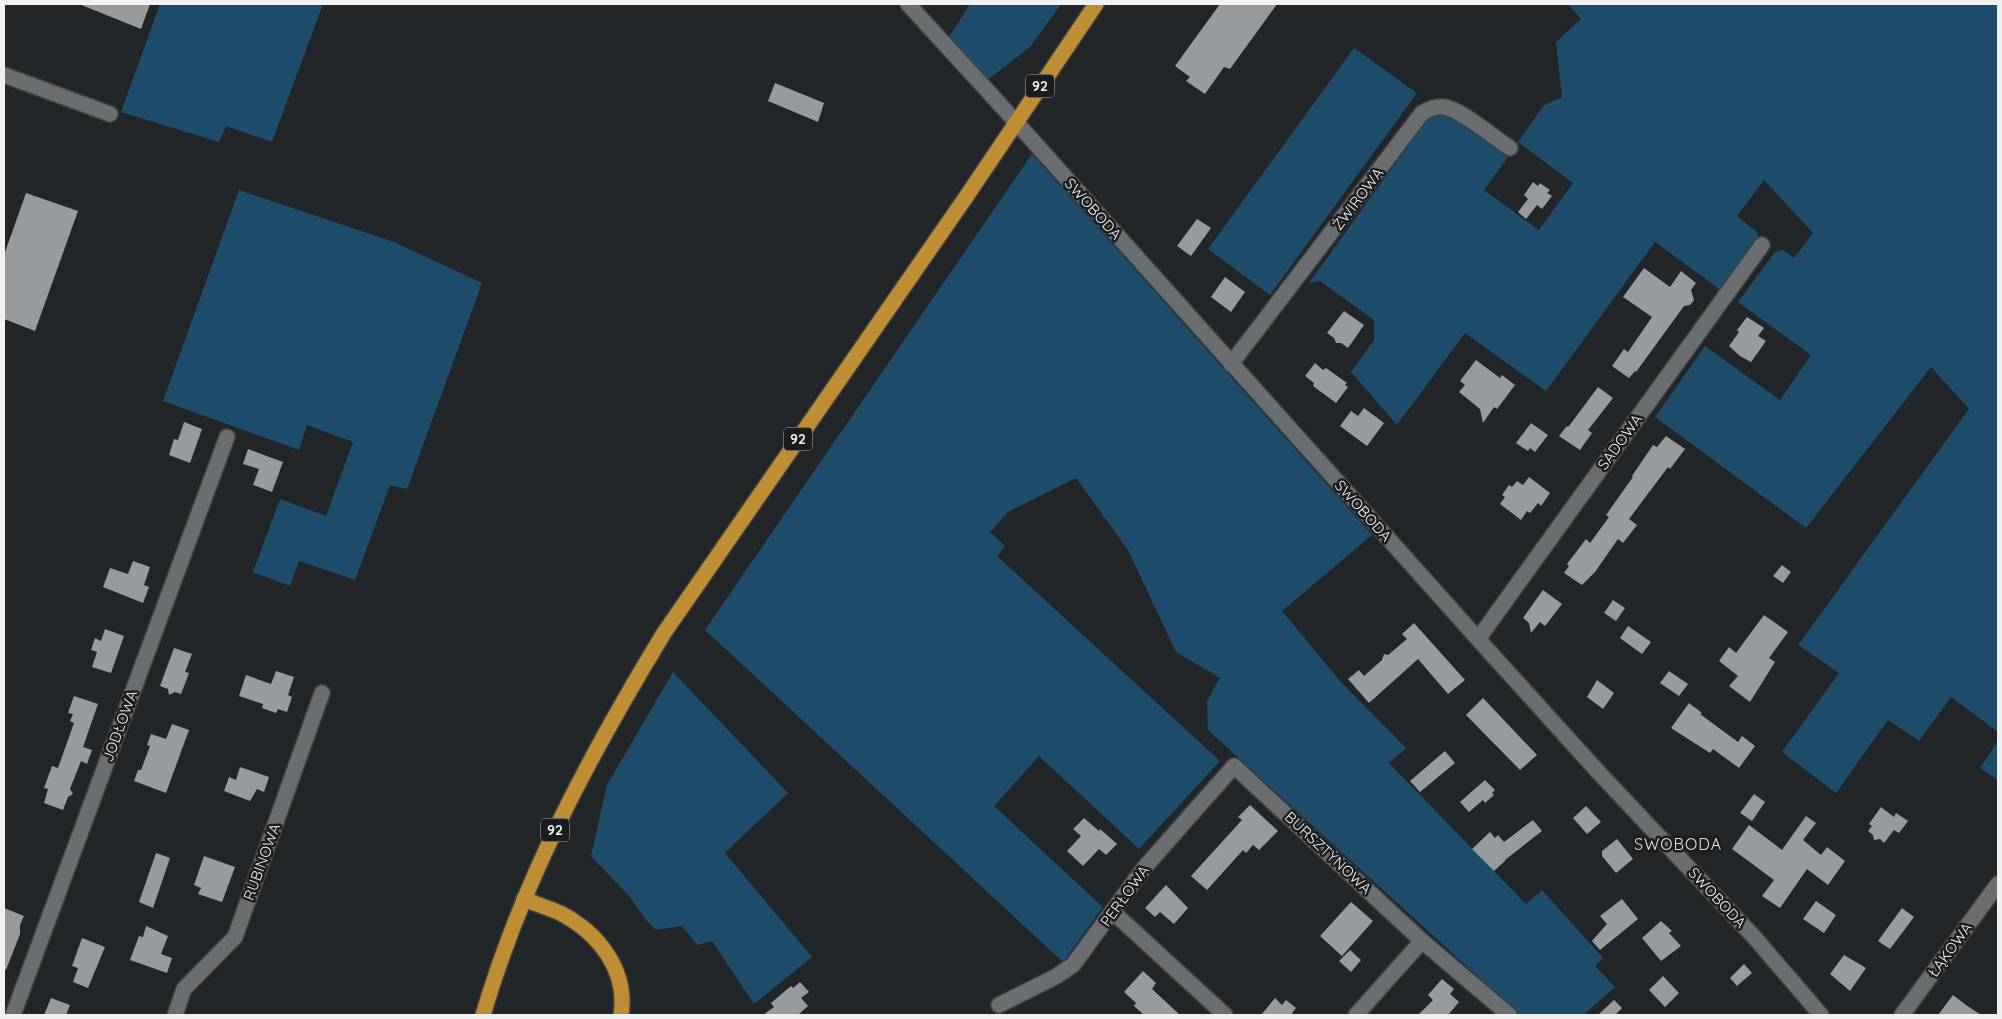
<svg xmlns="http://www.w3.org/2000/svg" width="2002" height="1019" viewBox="0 0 2002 1019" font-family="Quicksand,sans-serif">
<rect width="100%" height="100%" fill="#232628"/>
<!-- green -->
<path fill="#1d4d6b" d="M160,4H323L272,142L226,126L219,142L121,112Z
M970,4H1061L1030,47L985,82L948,39Z
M1568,4H1998V732L1951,697L1919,741L1888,720L1836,793L1782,752L1839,673L1798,645L1969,409L1931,367L1806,528L1655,417L1705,346L1780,400L1811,355L1738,302L1775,252L1783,250L1794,258L1813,233L1764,180L1737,216L1757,232L1759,240L1722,291L1655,242L1546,391L1465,333L1397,425L1351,372L1374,340V320L1320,281L1309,283L1433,111H1445L1508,157L1484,190L1539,230L1573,183L1518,142L1544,105L1562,97L1556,42L1581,19Z
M1354,48L1417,93L1270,295L1208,249Z
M1032,154L1372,535L1282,611L1340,681L1406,748L1389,763L1526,904L1542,890L1603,958L1595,966L1615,987L1583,1015H1520L1208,730L1207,701L1220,678L1176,652L1128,550L1076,478L1008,512L990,532L1005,546L997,556L1220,761L1139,849L1039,756L994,806L1103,907L1063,962L705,630Z
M239,190L394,242L482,283L407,489L390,485L355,580L299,561L290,586L253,572L280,499L326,516L353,442L307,425L299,450L163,401Z
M673,672L788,793L725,853L812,957L754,1004L712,941L697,945L682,926L656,930L646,920L629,896L591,856L607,785Z
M1998,741V780L1980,768Z"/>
<!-- building -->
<path fill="#989b9d" d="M79,4H150L141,29Z
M1220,4H1277L1230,69L1224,67L1205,94L1186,81L1190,77L1175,66Z
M775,83L824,103L818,122L768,101Z
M1533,182L1538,186L1540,183L1550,190L1547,193L1552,196L1542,209L1537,205L1526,219L1518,212L1528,199L1524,195Z
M26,193L78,211L35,331L4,319V255Z
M1197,219L1211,228L1191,256L1177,246Z
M1644,268L1670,287L1681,271L1696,283L1691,290L1694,300L1690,305L1684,306L1636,372L1635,371L1629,378L1612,366L1624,349L1628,352L1652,317L1623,297Z
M1225,277L1245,292L1231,312L1211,297Z
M1344,311L1364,325L1348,348L1341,343H1336L1334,338L1327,333Z
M1747,317L1764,328L1758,336L1766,341L1751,362L1740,356L1729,346L1739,332L1737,330Z
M1476,360L1500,378L1502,375L1515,385L1497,409L1494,407L1483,423L1480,409L1459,392L1465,385L1460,381Z
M1315,363L1323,370L1326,368L1347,383L1345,385L1348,387L1336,403L1313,386L1314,383L1305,376Z
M1598,387L1613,398L1588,430L1592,433L1580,450L1559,436L1566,427L1569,426Z
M1364,408L1384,423L1367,446L1340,426L1351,411L1358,416Z
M184,422L202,429L190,463L169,455L174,439L178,440Z
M1531,423L1548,435L1535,452L1530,448L1528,451L1516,443Z
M1666,436L1685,449L1670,469L1668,467L1629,519L1637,525L1623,543L1618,539L1595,572L1582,585L1564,573L1569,566L1567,564L1586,539L1590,543L1609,517L1606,515L1633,477L1632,476L1653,445L1657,447Z
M248,449L283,462L272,492L253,485L259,469L243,464Z
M1529,477L1550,493L1541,506L1538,503L1530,513L1527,511L1521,520L1500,504L1505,497L1502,495L1509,485L1512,487L1517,481L1523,485Z
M133,561L150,567L144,585L149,587L143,603L103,587L110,568L128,574Z
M1782,565L1791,572L1783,583L1773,576Z
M1543,590L1562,604L1545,626L1540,622L1531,633L1529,623L1523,618Z
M1613,600L1625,608L1616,621L1604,613Z
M1764,615L1788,632L1769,658L1775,662L1750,702L1729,686L1738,676L1719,661L1729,647L1736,653Z
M1414,623L1465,680L1448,694L1418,659L1369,703L1348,679L1359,670L1364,676L1382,660L1384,654L1388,655L1407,639L1402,634Z
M1628,626L1651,642L1642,654L1620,638Z
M105,629L124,636L111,673L92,667L97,652L91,650L95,638L101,641Z
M174,648L192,654L185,672L189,673L181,694L175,692L169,695L168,689L160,686Z
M276,671L294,677L288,695L292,697L287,712L278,709L276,713L262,708L263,704L239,696L246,675L271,684Z
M1669,671L1688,684L1679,696L1660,683Z
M1597,680L1614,693L1603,709L1587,697Z
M74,696L98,704L83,747L92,750L87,764L81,761L70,789L73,794L68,797L63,810L44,803L48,789L44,788L52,766L58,768L74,723L70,721L73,714L68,713Z
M1483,698L1537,755L1520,770L1466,715Z
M1689,703L1702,713L1700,714L1738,742L1742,736L1755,746L1739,768L1713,749L1710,753L1671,728Z
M172,724L189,730L166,793L134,781L138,770H141L150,746L147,745L151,734L166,739Z
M1445,751L1455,763L1420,792L1410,781Z
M240,767L269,777L264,792L257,789L250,801L224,791L229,777L236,780Z
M1485,780L1495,790L1492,793L1494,795L1485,803L1483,800L1469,812L1460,802Z
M1754,794L1765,802L1752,821L1740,813Z
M1250,805L1278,831L1259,850L1253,845L1246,853L1243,850L1207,890L1191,876L1242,820L1238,817Z
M1586,806L1601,822L1587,834L1573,818Z
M1881,807L1894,817L1896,813L1908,821L1899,833L1894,830L1884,843L1880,839L1874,840L1873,835L1868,831L1872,826L1869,824Z
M1806,816L1816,823L1803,840L1821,855L1827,847L1845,861L1828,885L1807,869L1780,908L1762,896L1774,880L1732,849L1749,825L1782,850Z
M1084,818L1099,831L1100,829L1117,844L1106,855L1099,849L1083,866L1067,851L1081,836L1073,829Z
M1533,820L1542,831L1505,860V861L1494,871L1472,849L1490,832L1495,838L1498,835L1504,842Z
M1617,839L1633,859L1616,873L1602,856V851Z
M156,853L170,858L153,908L139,902Z
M204,856L235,867L222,902L198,894L201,888L194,885Z
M1166,885L1188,908L1174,924L1160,912L1155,917L1145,908Z
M1622,899L1638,919L1600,950L1592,941L1607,924L1600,916Z
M1816,901L1836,915L1824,933L1803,919Z
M1351,902L1373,921L1342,956L1320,936Z
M4,908L24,916L20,925V934L6,970L4,969Z
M1902,908L1914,917L1890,949L1878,941Z
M1661,921L1672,931L1669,933L1681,946L1661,961L1642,938Z
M146,926L168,936L161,954L172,958L167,973L130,960L139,936L143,937Z
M82,938L105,947L88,988L73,982L78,968L72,966Z
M1350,950L1361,960L1351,972L1339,961Z
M1844,955L1866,968L1850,991L1830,974Z
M1744,964L1752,973L1737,986L1730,978Z
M1143,971L1156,983L1152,989L1180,1015H1144L1134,1006L1136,1003L1124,992Z
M1663,976L1679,993L1665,1007L1649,990Z
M1442,979L1454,989L1450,994L1459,1002L1448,1015H1418L1433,1000L1428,995Z
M800,982L809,992L801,998L808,1006L798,1015H763L774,1007L771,1003L791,986L793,988Z
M1953,995L1966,1005L1981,1015H1938Z
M51,998L70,1005L66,1015H44Z
M1275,998L1282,1005L1286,1000L1296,1008L1292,1013L1294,1015H1261Z
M1614,1000L1622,1008L1615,1015H1598Z"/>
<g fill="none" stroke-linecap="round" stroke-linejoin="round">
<defs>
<path id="street" d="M908,4L1016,122L1478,639L1601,775L1755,938L1821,1015
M4,75L110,114
M1231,364L1422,113C1429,109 1436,106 1444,107C1461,109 1494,138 1510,148
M1478,639L1762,245
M1114,913L1225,1015
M999,1005L1055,977L1073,965L1144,868L1234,766L1422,941L1509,1015
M13,1015L227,437
M175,1015L184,989L235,937L322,693
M1356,1015L1422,941
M1902,1015L1998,884"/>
<path id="primary" d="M524,899C536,904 549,908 560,913C599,933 628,971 621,1015
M483,1015C523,879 591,753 664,633L966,197L1096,4"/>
</defs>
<!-- street casing -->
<use href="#street" stroke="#3f4142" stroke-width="18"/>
<!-- primary casing -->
<use href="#primary" stroke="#3f4142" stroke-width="18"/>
<!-- street -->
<use href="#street" stroke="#6b6e70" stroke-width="15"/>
<!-- primary -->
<use href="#primary" stroke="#bf8d34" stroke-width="15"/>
</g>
<g text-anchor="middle" stroke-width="5" stroke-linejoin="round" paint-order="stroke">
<!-- shield labels -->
<g fill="#1a1c1e" stroke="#afb1b2" stroke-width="1">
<rect x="1026" y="74.5" width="28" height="23" rx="4"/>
<rect x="784" y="427.5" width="28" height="23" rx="4"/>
<rect x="541" y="818.5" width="28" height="23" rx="4"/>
</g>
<g font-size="14" font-weight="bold" fill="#eff1f2">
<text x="1040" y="91">92</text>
<text x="798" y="444">92</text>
<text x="555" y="835">92</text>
</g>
<!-- street labels -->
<g font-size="15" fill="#eff1f2" stroke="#1a1c1e">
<text transform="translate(1358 199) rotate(-53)" y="5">ŻWIROWA</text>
<text transform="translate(1093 209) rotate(48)" y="5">SWOBODA</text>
<text transform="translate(1620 442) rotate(-54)" y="5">SADOWA</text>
<text transform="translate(1363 511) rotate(48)" y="5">SWOBODA</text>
<text transform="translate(120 726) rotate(-70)" y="5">JODŁOWA</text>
<text transform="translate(1328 853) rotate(43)" y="5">BURSZTYNOWA</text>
<text transform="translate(262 862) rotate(-70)" y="5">RUBINOWA</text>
<text transform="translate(1125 896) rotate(-54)" y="5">PERŁOWA</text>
<text transform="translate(1717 898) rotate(47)" y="5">SWOBODA</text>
<text transform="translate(1950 950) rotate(-54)" y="5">ŁĄKOWA</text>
</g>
<!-- neighbourhood labels -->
<g font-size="16" letter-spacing="1" fill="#dfe2e5" stroke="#1a1c1e">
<text x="1678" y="850">SWOBODA</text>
</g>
</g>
<!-- border -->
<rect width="2002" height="1019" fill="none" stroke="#eff1f2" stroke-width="10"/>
</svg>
